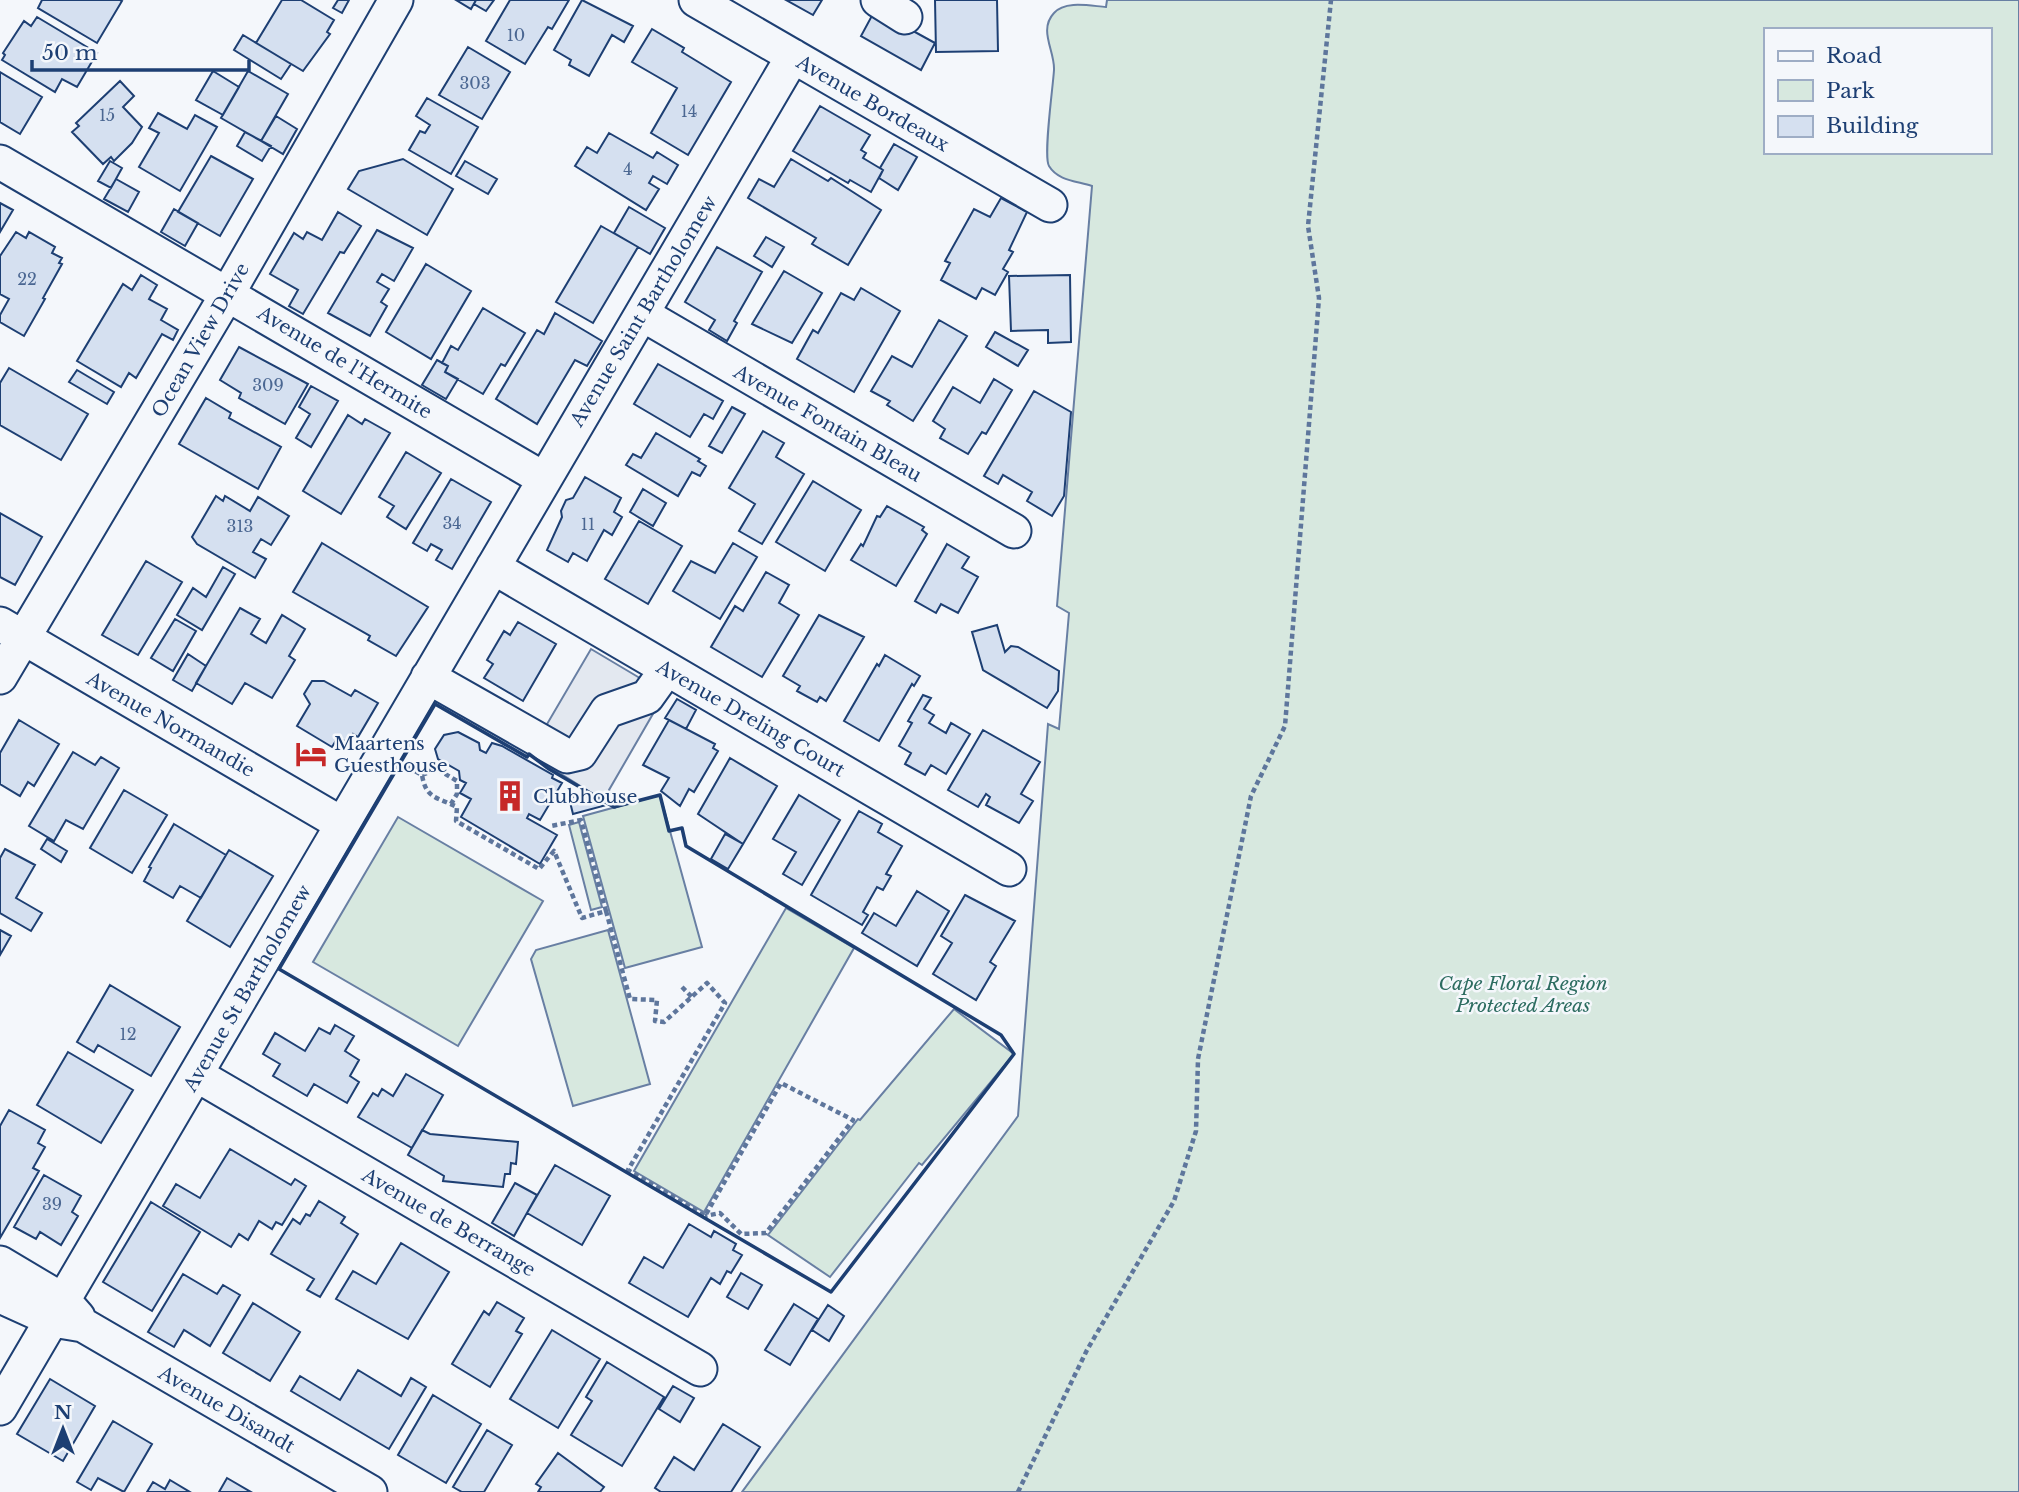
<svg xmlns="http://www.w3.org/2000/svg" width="2019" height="1492" viewBox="0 0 2019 1492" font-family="'Libre Baskerville',serif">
<rect width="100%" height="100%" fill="#f4f7fb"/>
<!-- green -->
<path fill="#d7e8df" stroke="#687fa3" stroke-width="2" fill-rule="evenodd" d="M1107,0H2019V1492H742L1018,1116L1048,724L1059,729L1069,613L1057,606L1092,186C1077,181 1058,181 1049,166C1043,157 1053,87 1054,70C1055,51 1038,30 1054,13C1065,0 1091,6 1106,7ZM1765,30H1989V152H1765Z
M660,795L702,947L625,968L583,816Z
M398,817L543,901L458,1046L313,962Z
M579,822L602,907L591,910L569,825Z
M786,908L854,948L704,1212L634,1171Z
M608,930L650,1084L573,1106L531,959L536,950Z
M954,1009L1014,1054L922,1165L919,1163L830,1277L768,1235L858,1119L860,1120Z"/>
<!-- parking -->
<path fill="#e3e8f0" stroke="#687fa3" stroke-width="2" d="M591,649L665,693L609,790L614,807L529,754L527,757L435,704L450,679L543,731Z"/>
<!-- building -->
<path fill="#d5e0f0" stroke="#1d3f73" stroke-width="2" d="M42,0H120L122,1L97,43L38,8Z
M282,0H301L334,20L327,32L330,34L303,71L256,43Z
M338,0H349L342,13L333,8Z
M456,0H476L471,9Z
M476,0H494L486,11L474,4Z
M510,0H569L552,29L548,27L525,64L486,41Z
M582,0L633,26L624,42L612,35L589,76L569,65L571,60L554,50Z
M786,0H822L813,15Z
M935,0H997L998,51L936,52Z
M875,10L935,43L921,70L861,36Z
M37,17L97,53L77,87L62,79L55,92L2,60L5,55L3,53L24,21L31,26Z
M652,29L684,48L682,52L731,82L688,155L651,133L677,88L632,62Z
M243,35L291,64L281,79L234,50Z
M468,47L510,72L482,119L439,95Z
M213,71L239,87L223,115L196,100Z
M248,71L288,94L261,141L221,118Z
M0,72L42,97L20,134L0,122Z
M120,81L134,96L123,107L142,127L132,143L114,161L111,157L103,164L72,132L79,126L76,123Z
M427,98L478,127L451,174L409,150L420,131L425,133L430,125L416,116Z
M820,106L870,135L861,150L866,153L863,158L883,170L871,192L850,180L848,183L793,151Z
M158,113L187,129L195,115L217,127L180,191L139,167L159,133L149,128Z
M276,116L297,129L283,154L261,141Z
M245,132L271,146L262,161L237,146Z
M609,133L653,158L657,152L678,165L667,184L653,176L649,183L659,189L646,210L575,166L587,147L597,153Z
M894,144L917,157L898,190L879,178L883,170L880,168Z
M211,156L253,179L220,236L178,212Z
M403,159L453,189L427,235L348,189L359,171Z
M791,159L828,181L831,178L881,210L848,265L812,244L816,238L748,198L759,179L774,187Z
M110,161L122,168L111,188L98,181Z
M465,161L497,179L488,194L456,176Z
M116,179L139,192L128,212L104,199Z
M1001,198L1027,212L1009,250L1013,252L1003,269L1008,272L995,295L982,288L976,299L941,280L950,263L945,261L974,209L990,217Z
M0,203L13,210L0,232Z
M629,207L665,228L650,254L614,233Z
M174,209L198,223L185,246L161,232Z
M338,212L361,226L344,253L340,252L303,314L289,306L298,290L270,274L294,233L303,239L307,232L322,240Z
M601,226L638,247L593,323L556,302Z
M377,230L413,248L394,281L382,274L377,282L389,289L381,302L387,306L370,336L328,313Z
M16,232L26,238L29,232L55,247L52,253L62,258L59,263L62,264L43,298L45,299L24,336L0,322V315L9,299L0,294V256Z
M766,237L784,247L772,267L754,256Z
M717,247L762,272L734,321L737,323L727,341L709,330L715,320L685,302Z
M426,264L471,291L431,359L386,332Z
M784,271L822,293L792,343L752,324Z
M141,275L157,285L149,299L167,309L161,320L178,330L173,340L162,334L136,378L129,373L121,387L77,361L123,284L132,290Z
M1070,275L1071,342L1048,343V330L1011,331L1009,276Z
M861,288L900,311L854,392L797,359L813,330L818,333L841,293L854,300Z
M483,308L525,333L505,366L501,364L483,394L445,372L448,366L442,363L451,346L458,350Z
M555,313L602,341L587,366L575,360L537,424L496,399L537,330L544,334Z
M939,320L967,336L913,421L887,405L890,401L871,391L892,356L912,367Z
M995,332L1028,350L1018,366L986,347Z
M239,347L308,384L285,424L239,398L241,393L220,380Z
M437,360L448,366L445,372L458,379L446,399L422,385Z
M658,364L723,401L713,419L704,414L690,437L634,404Z
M9,368L88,414L61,460L0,425V383Z
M77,370L114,392L107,404L69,382Z
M994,379L1012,390L986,434L982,432L968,454L940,438L945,429L933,421L953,387L980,403Z
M311,386L338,401L311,447L296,438L310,414L299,407Z
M1034,391L1071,412L1064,496L1052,516L1027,501L1032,492L1003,475L998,484L984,476Z
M206,398L231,413L229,418L281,447L258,489L179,444Z
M732,407L745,414L722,453L709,446Z
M348,415L362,424L365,419L390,433L341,514L303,491Z
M763,431L784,443L776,457L804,474L762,544L739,531L755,504L729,488Z
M656,433L700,459L698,461L706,466L700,476L692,472L678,496L626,465L633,454L641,458Z
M406,452L441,473L406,529L387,517L394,506L379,497Z
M585,477L621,498L614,512L622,517L612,535L604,530L587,561L573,553L568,562L547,550L562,517L561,511L566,500L573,498Z
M451,479L491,502L452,569L436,560L442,550L431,544L427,551L413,543Z
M813,481L861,510L825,571L776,542Z
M643,489L666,503L653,526L630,512Z
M216,496L223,501L225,496L250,511L258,497L289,516L271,545L261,539L253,552L266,559L255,578L197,544L192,537Z
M887,506L924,527L922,530L927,534L896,586L851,560L861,544L863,546L877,516L880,517Z
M0,513L42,537L15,585L0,577Z
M639,521L682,546L648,604L605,579Z
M322,543L428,607L396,656L368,640L370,636L293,592Z
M733,543L757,557L720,619L673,591L691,561L715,573Z
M947,544L969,557L962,568L978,577L958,613L941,604L936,613L915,601Z
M146,561L182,582L138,655L102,635Z
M223,567L235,574L202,630L177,615L193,588L206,597Z
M766,572L789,585L779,603L799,615L762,677L711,647L735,606L743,611Z
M240,608L260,619L251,634L266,643L282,615L305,629L289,656L295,660L272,698L245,683L232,704L196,683Z
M819,615L864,637L826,701L820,697L817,702L797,691L800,686L783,676Z
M175,619L196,631L173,671L151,658Z
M518,622L556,644L523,701L484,678L493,664L487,660L504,631L510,635Z
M997,625L1005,652L1011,646L1018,647L1059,671L1058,691L1047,708L983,670L972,632Z
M188,654L206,666L192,691L173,680Z
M885,655L920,676L914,686L912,684L879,741L844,721L877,664L879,666Z
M312,681H324L351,696L355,690L378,703L358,737L353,734L348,743L338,737L332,747L297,726L310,704L304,694Z
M923,695L931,698L924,709L934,715L929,723L946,733L951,723L970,734L946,774L931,765L925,775L905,764L911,753L899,746L912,723L908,721Z
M677,699L696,710L686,729L665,718Z
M19,720L59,744L34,786L28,782L20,796L0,784V753Z
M669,720L715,744L713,748L718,751L694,792L689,789L680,806L661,791L669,778L643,765Z
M983,730L1040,762L1021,794L1033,801L1019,823L986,805L990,797L986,794L978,807L948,790Z
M458,732L479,743L480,750L486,753L492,743L502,746L553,775L552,778L562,783L540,820L529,814L527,818L557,835L540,864L461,817L471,799L460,793L466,783L460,780L459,771L438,759L435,749L444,735Z
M73,752L95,765L101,757L119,768L83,829L66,820L54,841L29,826Z
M730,758L777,786L743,844L698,814Z
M124,790L167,815L132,873L90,848Z
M583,794L603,806L573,814L569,798Z
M799,795L840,820L802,885L783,874L796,852L773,839Z
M859,811L882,824L878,832L902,846L886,874L891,876L883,890L877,887L863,912L868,915L862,925L811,895Z
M174,824L226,855L201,898L180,886L173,898L144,881L151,868L149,867Z
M725,834L743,844L728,869L711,859Z
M47,839L67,851L61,862L41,849Z
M5,849L35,865L16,898L42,913L31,931L0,913V858Z
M229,850L273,876L230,947L187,921Z
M917,891L949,911L917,966L862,933L874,913L896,926Z
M965,895L1015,921L990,962L996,966L976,1000L933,974L952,943L941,936Z
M0,930L11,936L0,955Z
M110,985L180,1027L151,1076L98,1045L94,1052L77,1042Z
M335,1025L354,1036L345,1051L359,1060L350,1076L359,1082L347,1103L314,1084L307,1096L273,1076L280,1064L263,1054L275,1033L305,1051L319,1028L330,1034Z
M68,1052L133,1090L101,1143L37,1105Z
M406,1074L443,1095L412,1148L358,1117L373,1093L378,1096L382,1089L393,1096Z
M9,1110L45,1130L38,1143L45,1147L33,1168L39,1171L0,1238V1126Z
M422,1130L430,1134L518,1142L516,1164L511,1163L510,1174H505L503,1187L443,1181L444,1176L408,1155Z
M230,1149L291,1185L295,1179L306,1186L282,1225L276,1222L272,1229L259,1221L248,1240L239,1234L231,1247L163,1206L176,1184L200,1198Z
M555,1165L610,1196L582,1245L527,1213Z
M44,1175L81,1196L72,1212L78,1216L61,1245L40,1232L36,1239L14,1227Z
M515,1183L537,1195L514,1236L492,1223Z
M319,1201L345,1217L341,1223L358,1234L320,1297L307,1290L314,1279L271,1254L293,1219L300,1224L306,1214L310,1216Z
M151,1202L200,1232L152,1311L103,1282Z
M689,1224L711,1237L714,1231L736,1244L733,1250L742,1255L731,1273L727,1271L720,1284L711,1278L688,1317L629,1283L644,1257L663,1268Z
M401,1243L449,1272L408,1339L336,1299L353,1271L376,1284Z
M741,1273L762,1285L748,1309L727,1297Z
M183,1274L217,1294L223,1285L240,1295L210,1346L184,1330L174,1347L148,1332Z
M497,1302L524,1318L516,1331L522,1334L490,1387L452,1364L484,1311L489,1315Z
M253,1303L300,1332L270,1381L223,1353Z
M794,1304L818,1319L790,1365L765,1350Z
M828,1305L844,1316L829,1341L812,1330Z
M552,1330L600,1359L558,1428L510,1399Z
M607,1362L664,1397L622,1466L571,1435L592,1401L586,1397Z
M358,1370L401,1396L411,1378L426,1387L389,1449L291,1391L300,1376L340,1400Z
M50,1379L95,1406L63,1461L17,1434Z
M673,1386L694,1398L680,1422L659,1409Z
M433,1395L481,1424L446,1483L398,1455Z
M113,1421L152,1444L124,1492L98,1478L91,1490L77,1482Z
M723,1424L760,1447L731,1492H661L655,1488L674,1457L694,1470Z
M487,1430L512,1445L484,1492H462L453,1487Z
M558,1453L604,1487L600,1492H538L541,1487L536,1484Z
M227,1478L251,1492H219Z
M170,1480L190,1492H147L153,1482L165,1489Z"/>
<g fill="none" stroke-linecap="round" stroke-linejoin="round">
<defs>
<path id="minor" d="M696,0L1050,205
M878,0L905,17
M0,162L544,479
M642,314L1014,531
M493,567L1009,869
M0,624L342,824
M0,677L228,293L396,0
M428,677L567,756L580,753L607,711L647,697L667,669
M197,1075L700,1369
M0,1263L64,1301L78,1317
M0,1296L53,1320L83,1325L370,1492
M0,1408L793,56"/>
</defs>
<!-- minor casing -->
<use href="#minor" stroke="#1d3f73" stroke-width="37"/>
<!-- path -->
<path stroke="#5e769c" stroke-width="4.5" stroke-dasharray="5 3.5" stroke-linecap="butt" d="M408,767L422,775C426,799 437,797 457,807L456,821L539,869L554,851L582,918L606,911L581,820L551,826
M422,775L437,769L457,781V794L451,804
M606,911L630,999L657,1000L655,1021L664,1022L707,983L725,1003L628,1170L705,1216L781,1083L853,1120L766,1233L741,1234L720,1213L705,1216
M682,987L692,997
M1018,1492L1087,1350L1174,1201L1196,1131L1198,1059L1251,796L1285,726L1319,298L1308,226L1331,0"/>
<!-- minor -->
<use href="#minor" stroke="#f4f7fb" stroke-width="33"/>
<!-- wall -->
<path stroke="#1d3f73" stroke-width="3.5" d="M435,704L527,757L529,754L549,769L614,807L660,795L669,831L682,828L686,846L1001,1035L1014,1054L831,1292L279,969Z"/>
</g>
<!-- icons -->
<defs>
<symbol id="hotel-bare" viewBox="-9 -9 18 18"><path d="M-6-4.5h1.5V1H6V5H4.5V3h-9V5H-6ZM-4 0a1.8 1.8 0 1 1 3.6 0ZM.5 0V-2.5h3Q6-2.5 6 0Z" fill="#c62828" stroke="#f4f7fb" stroke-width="2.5" paint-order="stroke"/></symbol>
<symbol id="building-bare" viewBox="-9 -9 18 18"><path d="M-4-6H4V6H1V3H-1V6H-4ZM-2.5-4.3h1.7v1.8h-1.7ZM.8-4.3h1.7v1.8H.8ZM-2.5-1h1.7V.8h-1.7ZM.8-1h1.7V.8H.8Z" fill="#c62828" stroke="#f4f7fb" stroke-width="2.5" paint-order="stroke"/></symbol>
</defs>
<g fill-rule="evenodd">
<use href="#hotel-bare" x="289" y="732" width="44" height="44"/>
<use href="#building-bare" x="488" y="774" width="44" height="44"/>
</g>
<g text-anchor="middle" stroke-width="5" stroke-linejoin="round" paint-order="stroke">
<!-- number labels -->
<g font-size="16" fill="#4b6792">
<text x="516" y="41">10</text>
<text x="475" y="89">303</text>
<text x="689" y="117">14</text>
<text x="107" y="121">15</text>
<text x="628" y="175">4</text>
<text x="27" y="285">22</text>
<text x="268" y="391">309</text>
<text x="452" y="529">34</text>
<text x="588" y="530">11</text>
<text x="240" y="532">313</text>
<text x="128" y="1040">12</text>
<text x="52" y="1210">39</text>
</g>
<!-- street labels -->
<g font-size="19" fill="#1d3f73" stroke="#f4f7fb">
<text transform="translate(873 103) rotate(30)" y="7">Avenue Bordeaux</text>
<text transform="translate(643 311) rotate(-59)" y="7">Avenue Saint Bartholomew</text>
<text transform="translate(200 340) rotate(-60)" y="7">Ocean View Drive</text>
<text transform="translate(345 362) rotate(31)" y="7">Avenue de l'Hermite</text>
<text transform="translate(828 423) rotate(30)" y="7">Avenue Fontain Bleau</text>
<text transform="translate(751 718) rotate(30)" y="7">Avenue Dreling Court</text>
<text transform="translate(171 724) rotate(30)" y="7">Avenue Normandie</text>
<text transform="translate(247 988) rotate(-60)" y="7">Avenue St Bartholomew</text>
<text transform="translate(449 1222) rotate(30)" y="7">Avenue de Berrange</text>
<text transform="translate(227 1409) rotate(30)" y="7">Avenue Disandt</text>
</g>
<!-- poi labels -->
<g font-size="19" fill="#1d3f73" stroke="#f4f7fb" text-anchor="start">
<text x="334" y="750">Maartens<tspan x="334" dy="22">Guesthouse</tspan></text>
<text x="533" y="803">Clubhouse</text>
</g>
<!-- park labels -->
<g font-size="19" font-style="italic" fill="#2c6c60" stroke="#f4f7fb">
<text x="1523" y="990">Cape Floral Region<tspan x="1523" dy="22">Protected Areas</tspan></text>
</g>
</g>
<!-- legend -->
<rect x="1764" y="28" width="228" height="126" fill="#f4f7fb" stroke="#9eadc5" stroke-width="2"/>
<rect x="1778" y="51" width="35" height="10" fill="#f4f7fb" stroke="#9eadc5" stroke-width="2"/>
<text x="1826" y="63" font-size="21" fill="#1d3f73">Road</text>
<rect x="1778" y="80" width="35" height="21" fill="#d7e8df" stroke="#9eadc5" stroke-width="2"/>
<text x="1826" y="98" font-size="21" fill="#1d3f73">Park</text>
<rect x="1778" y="116" width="35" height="21" fill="#d5e0f0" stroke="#9eadc5" stroke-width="2"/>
<text x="1826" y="133" font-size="21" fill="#1d3f73">Building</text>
<!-- north arrow -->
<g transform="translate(63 1429)" stroke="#f4f7fb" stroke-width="5" paint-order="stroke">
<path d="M0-5L12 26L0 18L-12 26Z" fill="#1d3f73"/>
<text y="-10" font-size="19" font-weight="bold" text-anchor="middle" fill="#1d3f73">N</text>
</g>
<!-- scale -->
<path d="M32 60v10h217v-10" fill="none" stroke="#1d3f73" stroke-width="3.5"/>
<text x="42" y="60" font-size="21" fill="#1d3f73" stroke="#f4f7fb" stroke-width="5" paint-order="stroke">50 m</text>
</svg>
